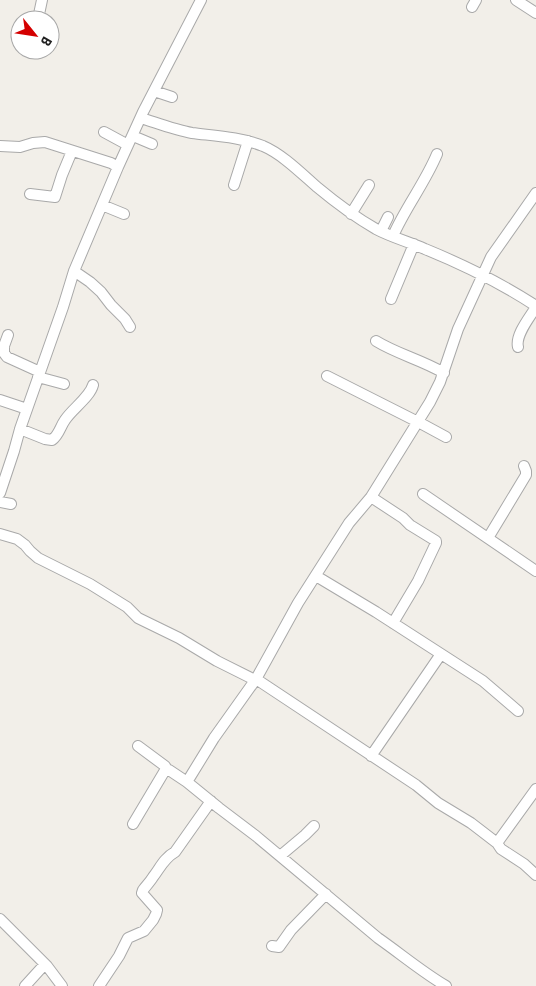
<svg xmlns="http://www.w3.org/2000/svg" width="536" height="986" viewBox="0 0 536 986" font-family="'Roboto Condensed',sans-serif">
<rect width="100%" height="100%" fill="#f2efe9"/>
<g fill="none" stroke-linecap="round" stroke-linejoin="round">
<defs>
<path id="minor" d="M516,0L536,13
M472,7L476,0
M38,19L42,0
M154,91L172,97
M141,118C157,123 175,130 192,133C216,136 240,137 263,146C282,154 301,173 317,187C335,202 355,217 376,229C391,237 409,242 425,249C464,265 501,283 536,306
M104,132L128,145
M133,136L152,144
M0,146L20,147L33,143L45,142L111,163L118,167
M234,185L248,141
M30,194L55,197L62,175L72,151
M102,205L124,214
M351,214L369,185
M381,231L388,217
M393,236C405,208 425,183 437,154
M74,271L90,282L101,292L111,305L125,319L130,327
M391,299L414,244
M8,335L4,346V353L7,357L40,372
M376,341C397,354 422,360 444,373
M518,347C515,335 530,317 536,307
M327,376L422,424L446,437
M38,377L64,384
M0,400L27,409
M20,429L45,439L52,440C59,435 60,427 65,420C72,409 90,397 93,385
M0,493L14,451L20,429L63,307L74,271L118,167L143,112L201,0
M423,494L536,571
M371,497L403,518L410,525L436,541V543L418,581L393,623
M0,502L11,504
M0,534L17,539L25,545L30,551L38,558L90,584L127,607L138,618L179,638L217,661L255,680
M488,538L526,475V471L524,466
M316,576L376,612L483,681L518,711
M256,679L416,785L438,803L471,823L497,843L501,849L524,864L536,875
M138,746L165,766L167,770
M371,756L441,654
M187,782L214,738L256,679L298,603L349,523L371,497L430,402L440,382L458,329L491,257L536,193
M133,824L164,772L167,770H169L187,782L219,808L256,836L378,938C401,954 422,972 446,986
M497,843L536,789
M280,856L305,835L314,826
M0,919L47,966L62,986
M272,946L279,947L291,930L326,894
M25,986L45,964
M99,986L119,956L128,938L144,931L153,920L156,914L157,910L142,893L143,890C146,886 150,882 153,877C160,868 164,858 175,852L211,801"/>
</defs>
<!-- minor casing -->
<use href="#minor" stroke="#a9a9a9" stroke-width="12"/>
<!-- minor -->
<use href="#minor" stroke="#fff" stroke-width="10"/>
</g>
<!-- north arrow -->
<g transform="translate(35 35) rotate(120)"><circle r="24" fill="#ffffff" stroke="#a7a7a7"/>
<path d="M0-4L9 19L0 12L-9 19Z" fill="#d40000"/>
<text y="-8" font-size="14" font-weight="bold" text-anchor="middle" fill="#222222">B</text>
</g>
</svg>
